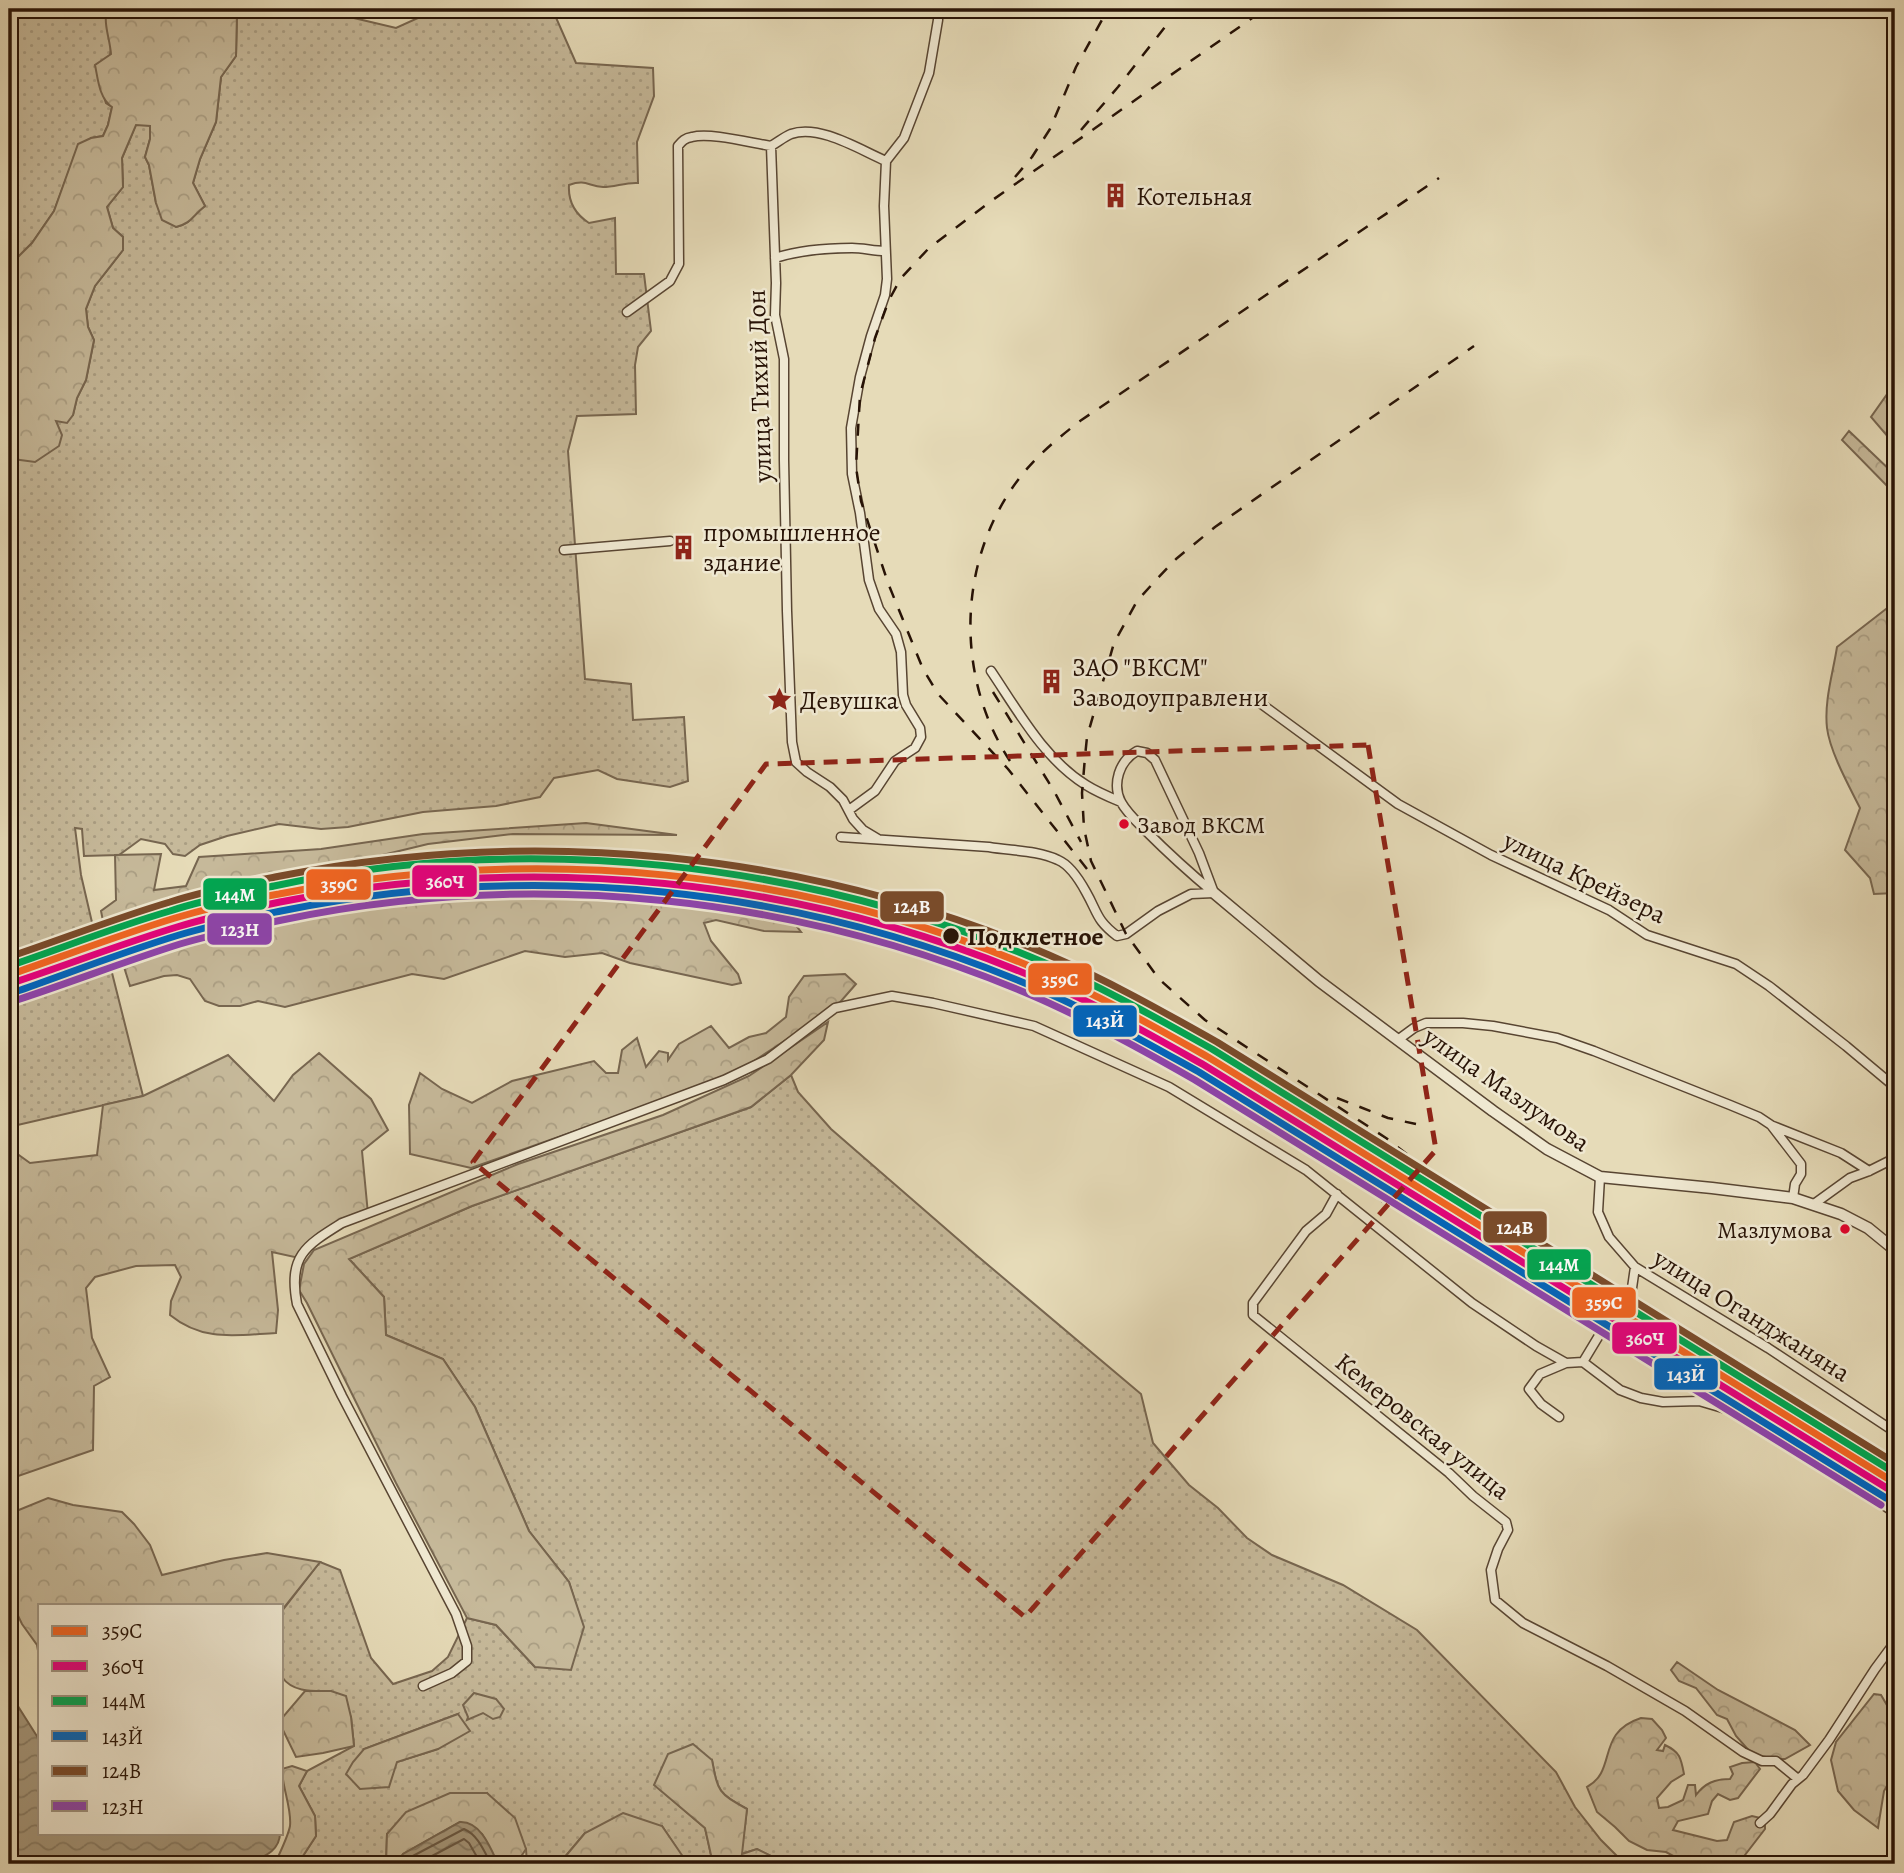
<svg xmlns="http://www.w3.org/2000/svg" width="1904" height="1873" viewBox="0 0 1904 1873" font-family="Alegreya,serif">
<defs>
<pattern id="grass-dots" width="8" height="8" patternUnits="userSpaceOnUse" patternTransform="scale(1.75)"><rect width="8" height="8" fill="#c6b99a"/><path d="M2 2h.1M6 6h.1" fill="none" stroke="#aa9e83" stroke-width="1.8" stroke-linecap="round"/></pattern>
<pattern id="forest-crowns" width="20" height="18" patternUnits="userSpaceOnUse" patternTransform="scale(1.75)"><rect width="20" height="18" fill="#c6b99a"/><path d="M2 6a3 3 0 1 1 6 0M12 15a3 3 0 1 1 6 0" fill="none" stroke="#aa9e83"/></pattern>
<pattern id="water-waves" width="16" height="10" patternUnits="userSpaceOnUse" patternTransform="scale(1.75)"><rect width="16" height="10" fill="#a5977b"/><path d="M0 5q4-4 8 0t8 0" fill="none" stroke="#867a63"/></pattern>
</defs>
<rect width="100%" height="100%" fill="#e6dbb8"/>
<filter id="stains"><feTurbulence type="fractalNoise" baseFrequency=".00286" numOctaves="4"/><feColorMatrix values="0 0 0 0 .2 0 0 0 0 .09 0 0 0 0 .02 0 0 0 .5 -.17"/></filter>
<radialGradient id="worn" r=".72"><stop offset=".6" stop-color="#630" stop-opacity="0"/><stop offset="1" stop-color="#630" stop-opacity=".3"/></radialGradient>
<!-- grass -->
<path fill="url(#grass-dots)" stroke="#776650" stroke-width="2" fill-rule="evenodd" d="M9,9H107C103,25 114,40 110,55C108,64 102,74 99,82L106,103L112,107L108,125L103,136L91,138L69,171L54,211L32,243L9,266V272Z
M240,9H341L354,18L396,28L418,18L421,9H545L554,13L576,63L653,68L654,96L637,142L638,183C626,182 615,187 603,187C588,186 586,179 569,185C568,201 575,214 589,223L615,218L616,274H644L651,331L638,347L635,365L636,414L577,416L568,451L585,679L631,684L633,720L684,717L688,781L670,787L617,779L598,770L554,778L540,797L496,806L423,812L348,827L321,829L279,824L227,836L200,845L185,856L173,854L165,844L141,839L119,855L84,856L82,829L75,828L81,875L94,931L90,936L9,963V454L13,459L56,420L73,415L77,398L86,380L94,340L88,327L86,309L95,286L123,250V237L113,228L107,207L123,187L122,158L136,124L150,125V139L145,157L149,165L156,203L176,227C192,223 192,216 205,206L193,183L200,159L216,122L221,77L236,56L237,14Z
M107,953L143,1096L9,1127V982Z
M791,1075L798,1092L831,1129L975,1254L1141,1394L1153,1443L1189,1485L1218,1508L1247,1538L1272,1555L1343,1585L1417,1630L1556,1772L1575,1807L1601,1840L1625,1864H787L757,1849L741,1854L747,1809C718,1793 718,1792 712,1760L655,1785L705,1828L713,1864H687L662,1826L585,1833L559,1864H527L526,1849L487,1793L387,1834L386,1864H308L301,1859L316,1836L315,1816L299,1786L307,1771L354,1746L351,1717L331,1691C314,1691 293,1693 282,1677V1611L320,1562L340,1570L371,1658L393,1684L432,1671L448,1657L467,1618L496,1625L535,1667L583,1627L569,1582L529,1531L475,1407L443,1359L386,1335L384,1297L349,1259L472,1206L751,1107ZM458,1714L438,1749L397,1762L364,1749Z"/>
<!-- forest -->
<path fill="url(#forest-crowns)" stroke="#776650" stroke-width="2" d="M107,9H240L237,14L236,56L221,77L216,122L200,159L193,183L205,206C192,216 192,223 176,227L162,220L156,203L149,165L145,157L150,139V126L136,125L122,158L123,187L107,207L113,228L123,237V250L95,286L86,309L88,327L94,340L86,380L77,398L73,415L67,423L56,421L62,435L59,446L35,462L13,459L9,454V266L32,243L54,211L78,144L91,138L103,136L108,125L112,107C99,98 98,79 95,65L111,54C110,39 103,24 107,9Z
M1895,383V445L1871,417Z
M1849,431L1895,475V494L1842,440Z
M1895,602V893L1874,894L1870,878L1845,850L1860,808C1849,786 1830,752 1827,728C1824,701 1833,673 1837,647Z
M586,823L677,835L513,834L428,844L279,880L104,926L101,911L116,900L115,855L161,854L154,890L186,886L199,857L321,849L423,834Z
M478,897L689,900L794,923L801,932L764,931L716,920L704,923L711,941L738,974L741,983L732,985L630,963L602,953L565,957L525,951L444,979L412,974L285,1007L258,1001L240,1006H219L205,1001L190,979L177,975L164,976L130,986L119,951L239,918L326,907Z
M845,974L856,984L835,1008L731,1076L471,1168L410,1154L409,1105L420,1073L442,1089L472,1103L512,1081L594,1061L606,1073H618L622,1050L637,1038L646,1067L659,1051L668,1053V1060L679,1044L711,1026L729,1048L749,1037L766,1033L786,1017L789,997L804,976Z
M828,1022L824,1040L791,1075L751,1107L472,1206L349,1259L384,1297L386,1335L443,1359L475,1407L529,1531L569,1582L584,1627L571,1670L535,1667L496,1625L467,1618L396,1483L307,1303L299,1290L304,1264L314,1250L518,1164L663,1115L749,1076Z
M319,1053L371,1099L388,1130L362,1151L368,1214L342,1223L299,1258L272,1252L278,1310L276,1333C236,1335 203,1342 170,1315L171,1301L181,1277L175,1265L136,1266L95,1277L86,1288L92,1338L110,1377L94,1386L93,1450L18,1476L9,1493V1148L30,1163L97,1155L103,1105L143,1096L228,1055L274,1101L293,1075Z
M48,1498L73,1505L122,1512L134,1524L150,1545L162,1575L224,1560L267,1553L320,1562L282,1610V1605H40V1662L37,1645L22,1624L9,1597V1514Z
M1677,1662L1718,1690L1795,1730L1810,1745L1785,1759H1775L1752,1754L1736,1736L1727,1719L1717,1715L1696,1688L1679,1681L1671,1670Z
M305,1691H331L346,1696L351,1717L354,1746L323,1753L296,1757L282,1728V1718Z
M474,1693L496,1699L504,1709L500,1717L493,1719L483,1713L467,1720L468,1717L463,1705Z
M1874,1694L1881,1695L1895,1719V1772L1884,1791L1878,1828L1854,1810L1838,1791L1831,1760L1836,1742Z
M458,1714L470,1731L438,1749L397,1762L389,1787L360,1789L346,1774L353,1762L364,1749Z
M1641,1718L1652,1719L1662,1730L1666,1738L1657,1750L1663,1751L1665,1745C1680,1752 1681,1758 1684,1774L1671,1782L1657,1798L1659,1808L1668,1807L1683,1800L1688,1785H1695L1696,1795C1705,1783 1715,1779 1730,1779L1733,1774L1730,1767L1742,1763L1755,1762L1760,1769L1738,1798L1730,1800L1718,1794L1712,1801L1708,1814L1678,1821L1673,1830L1717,1841L1727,1840L1734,1822L1752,1816L1765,1819V1829L1738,1864H1682L1679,1859L1666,1852L1647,1850L1629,1841L1615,1827L1597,1812L1587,1787C1618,1770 1595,1733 1641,1718Z
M693,1744L712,1760C718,1792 718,1793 747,1809L742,1854L757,1849L787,1864H713L705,1828L654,1785L668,1754Z
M292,1766L307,1771L299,1786L315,1816L316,1836L301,1859L308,1864H275C279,1854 288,1837 290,1826C292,1809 282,1787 282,1769Z
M450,1793H487L515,1818L526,1849L516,1864H498L482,1834L460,1822L403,1854L400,1859L401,1864H386L387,1834L406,1812Z
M623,1813L662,1826L688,1864H559L585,1833Z"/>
<!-- water -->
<path fill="url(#water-waves)" stroke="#73624c" stroke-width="2" d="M9,1692L40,1741V1833H280C280,1852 262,1857 247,1864H9Z
M460,1822C481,1821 491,1849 498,1864H401L400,1859L403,1854Z"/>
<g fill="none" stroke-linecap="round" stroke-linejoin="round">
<!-- shore -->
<path stroke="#665540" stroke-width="2" d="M408,1864L409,1858L464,1829C478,1835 484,1851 491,1864
M417,1864L464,1839L469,1843L481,1864"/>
<defs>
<path id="minor" d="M771,146L776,283L775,315L784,359V460L787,611L792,742L796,762L807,772L830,787L843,800L853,819L863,830L878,839
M775,258C800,250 826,248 852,248C863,248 874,251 885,251
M627,312L670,281L679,264L678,146C682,141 685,138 692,137C710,132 751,143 771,146C778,142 784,137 791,134C820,124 860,150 886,161
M564,550L670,541
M991,671C1018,711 1044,759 1086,785C1097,792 1109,797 1121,802
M1256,700L1398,804L1491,855L1609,910L1647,935L1736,964L1769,986L1846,1046L1895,1087
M1137,751L1147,753L1155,760L1199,853L1214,893C1190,873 1168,853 1146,831C1137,822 1127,813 1121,802C1112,784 1119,761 1137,751Z
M849,810L875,791L895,761L915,748L921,737L920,728L906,705L903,695L901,652L896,634L879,609L869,580L860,513L852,474L851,428L860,377L871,336L885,295L887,279L884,206L886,161L904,138L929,73L938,20V9
M841,837L989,847C1011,851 1037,850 1058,860C1070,865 1080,881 1086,892C1098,913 1096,920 1117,936L1126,934L1158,911L1191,894L1214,893
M1399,1039L1414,1028L1426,1023H1463L1493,1026L1557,1038L1594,1051L1730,1105L1759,1117L1771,1125L1801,1164V1174L1795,1184L1793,1198
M1773,1126L1841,1153L1869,1171
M1600,1177L1598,1212L1609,1237L1635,1267L1768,1348L1895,1432
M1337,1194L1326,1214L1306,1231L1253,1303V1315L1449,1473L1473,1496L1506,1522L1508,1530L1498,1549L1491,1570L1495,1600L1523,1623L1607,1666L1685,1711L1743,1752L1762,1761H1776L1798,1779
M1814,1204L1850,1178L1869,1171L1895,1158
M1583,1362L1615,1309L1632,1288L1635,1267
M1559,1417L1541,1404L1529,1389L1540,1374L1566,1363
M423,1686L452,1673L467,1661V1646L456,1614L342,1396L297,1304C288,1256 305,1246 342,1223L724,1080L768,1059L835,1008L892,996L933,1003L1034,1026L1169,1087L1306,1170L1472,1303L1536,1346L1566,1363L1583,1362L1620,1390L1641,1398L1663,1402L1699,1401L1733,1411L1772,1428L1895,1513
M1760,1823L1770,1814L1792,1784L1803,1775L1829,1740L1875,1669L1895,1642"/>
<path id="tertiary" d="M1214,893L1319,981L1493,1111L1547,1149L1600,1177L1712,1188L1793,1198L1841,1214L1868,1228L1895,1250"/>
</defs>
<!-- minor casing -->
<use href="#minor" stroke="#584532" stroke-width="11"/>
<!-- tertiary casing -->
<use href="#tertiary" stroke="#584532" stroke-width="13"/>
<!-- minor -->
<use href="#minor" stroke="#efe8d1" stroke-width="8"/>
<!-- tertiary -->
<use href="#tertiary" stroke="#efe8d1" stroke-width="10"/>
<!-- rail -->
<path stroke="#281306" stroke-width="2.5" stroke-dasharray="12 12" stroke-linecap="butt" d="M1081,130L1118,87L1179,9
M1015,177L1032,157L1050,129L1076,67L1108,9
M993,692L1054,791L1081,842
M1010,761C955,677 957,561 1018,480C1035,457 1057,439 1080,421L1439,178
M1087,869L1008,769L938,694L923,669L888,583L861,501L856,467L860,395L875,338L889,300L901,278L929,248L994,199L1265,9
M255,899C348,888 440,873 534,874C719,874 903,916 1071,991C1113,1010 1153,1033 1192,1056L1825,1446L1895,1493
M1337,1098L1388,1118L1416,1124
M1257,1110L1339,1167L1388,1206
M1426,1169L1386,1138L1205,1020L1159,979L1126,934L1091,861L1084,828L1082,793L1085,757L1087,737L1114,643L1137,601L1156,580L1176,559L1215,527L1474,346
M1533,1250L1895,1475"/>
<defs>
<path id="rail-1" d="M9,975C64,956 119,935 175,918C209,908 244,900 279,894C534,844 802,868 1041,971C1099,995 1153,1026 1208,1057L1895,1483"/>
<path id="rail-2" d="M12,983C67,965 121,944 177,927C210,917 246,909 280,902C533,852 800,877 1038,979C1095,1003 1149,1034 1204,1065L1890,1490"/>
<path id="rail-3" d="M9,966C62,948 115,927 170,911C203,900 239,893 274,886C527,831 806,861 1045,963C1103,987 1158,1019 1212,1049L1895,1473"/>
<path id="rail-4" d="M15,992C69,973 123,952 179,935C212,925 247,918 281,911C532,860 798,886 1034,987C1091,1011 1145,1042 1199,1072L1886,1498"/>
<path id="rail-5" d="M9,957C63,939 116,918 170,902C204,891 240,884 275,877C532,825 807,851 1049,955C1107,980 1162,1011 1217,1042L1895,1463"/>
<path id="rail-6" d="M17,1000C72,982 126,961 180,944C214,934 248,927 282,920C531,868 797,895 1031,995C1087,1019 1141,1049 1195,1080L1881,1505"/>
</defs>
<!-- rail-1 casing -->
<use href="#rail-1" stroke="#efe8d1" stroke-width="12"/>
<!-- rail-2 casing -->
<use href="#rail-2" stroke="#efe8d1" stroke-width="12"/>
<!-- rail-3 casing -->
<use href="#rail-3" stroke="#efe8d1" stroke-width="12"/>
<!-- rail-4 casing -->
<use href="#rail-4" stroke="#efe8d1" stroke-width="12"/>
<!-- rail-5 casing -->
<use href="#rail-5" stroke="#efe8d1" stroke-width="12"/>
<!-- rail-6 casing -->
<use href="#rail-6" stroke="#efe8d1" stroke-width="12"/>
<!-- rail-1 -->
<use href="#rail-1" stroke="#f26522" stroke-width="7"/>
<!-- rail-2 -->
<use href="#rail-2" stroke="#e5007d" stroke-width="7"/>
<!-- rail-3 -->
<use href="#rail-3" stroke="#00a651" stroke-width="7"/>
<!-- rail-4 -->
<use href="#rail-4" stroke="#0065bd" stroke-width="7"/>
<!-- rail-5 -->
<use href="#rail-5" stroke="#7a4b2a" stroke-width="7"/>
<!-- rail-6 -->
<use href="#rail-6" stroke="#8e44ad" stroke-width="7"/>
</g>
<!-- marked area -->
<path fill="none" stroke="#8f2418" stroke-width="5" stroke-dasharray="14 9" stroke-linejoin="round" d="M1368,745L1436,1150L1025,1617L473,1162L766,764Z"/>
<!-- icons -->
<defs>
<symbol id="building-bare" viewBox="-9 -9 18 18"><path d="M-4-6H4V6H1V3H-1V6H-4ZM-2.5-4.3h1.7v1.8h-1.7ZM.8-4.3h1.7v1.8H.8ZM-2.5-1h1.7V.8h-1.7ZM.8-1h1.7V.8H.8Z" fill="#8f2418" stroke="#efe8d1" stroke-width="2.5" paint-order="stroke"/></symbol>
<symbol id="sight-bare" viewBox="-9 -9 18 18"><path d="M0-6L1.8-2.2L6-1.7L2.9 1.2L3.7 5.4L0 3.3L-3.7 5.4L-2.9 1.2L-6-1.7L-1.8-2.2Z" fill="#8f2418" stroke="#efe8d1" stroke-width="2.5" paint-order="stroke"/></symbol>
</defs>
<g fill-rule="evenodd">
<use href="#building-bare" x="1098" y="178" width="35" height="35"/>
<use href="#building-bare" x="666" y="530" width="35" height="35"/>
<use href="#building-bare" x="1034" y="664" width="35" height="35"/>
<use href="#sight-bare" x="762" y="682" width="35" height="35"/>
</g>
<!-- markers -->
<g fill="#e4002b" stroke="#efe8d1" stroke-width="2.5">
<circle cx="1124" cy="824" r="6"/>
<circle cx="1845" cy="1229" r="6"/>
</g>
<circle fill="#281306" stroke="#efe8d1" stroke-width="2.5" cx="951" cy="936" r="9"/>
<g text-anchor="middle" stroke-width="5" stroke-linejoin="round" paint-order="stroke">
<!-- bus labels -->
<g font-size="24" fill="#281306" stroke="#efe8d1" text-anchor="start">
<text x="1137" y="833">Завод ВКСМ</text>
<text x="1832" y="1238" text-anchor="end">Мазлумова</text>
</g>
<!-- poi labels -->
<g font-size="26" fill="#281306" stroke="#efe8d1" text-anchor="start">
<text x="1136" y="205">Котельная</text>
<text x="703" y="541">промышленное<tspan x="703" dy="30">здание</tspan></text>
<text x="1072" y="676">ЗАО "ВКСМ"<tspan x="1072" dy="30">Заводоуправлени</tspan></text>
<text x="800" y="709">Девушка</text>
</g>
<!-- street labels -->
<g font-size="26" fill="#281306" stroke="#efe8d1">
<text transform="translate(759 386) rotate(-92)" y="9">улица Тихий Дон</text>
<text transform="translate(1585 877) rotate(26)" y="9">улица Крейзера</text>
<text transform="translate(1507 1089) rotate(35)" y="9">улица Мазлумова</text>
<text transform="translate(1752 1315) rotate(32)" y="9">улица Оганджаняна</text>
<text transform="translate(1423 1426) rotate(39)" y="9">Кемеровская улица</text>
</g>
<!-- stop labels -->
<g font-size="26" font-weight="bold" fill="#281306" stroke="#efe8d1" text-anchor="start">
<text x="967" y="945">Подклетное</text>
</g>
</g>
<g stroke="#efe8d1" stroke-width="2.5">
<rect x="411" y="864" width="67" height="34" rx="7" fill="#e5007d"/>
<rect x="305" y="868" width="67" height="33" rx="7" fill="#f26522"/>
<rect x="202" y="877" width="66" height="34" rx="7" fill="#00a651"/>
<rect x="879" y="890" width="66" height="33" rx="7" fill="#7a4b2a"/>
<rect x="206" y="912" width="67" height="34" rx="7" fill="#8e44ad"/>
<rect x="1027" y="962" width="66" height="34" rx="7" fill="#f26522"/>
<rect x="1072" y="1004" width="66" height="34" rx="7" fill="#0065bd"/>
<rect x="1482" y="1210" width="66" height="34" rx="7" fill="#7a4b2a"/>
<rect x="1526" y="1248" width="66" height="33" rx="7" fill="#00a651"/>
<rect x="1571" y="1286" width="66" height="33" rx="7" fill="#f26522"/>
<rect x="1611" y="1321" width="67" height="34" rx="7" fill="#e5007d"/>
<rect x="1653" y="1357" width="66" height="34" rx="7" fill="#0065bd"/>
</g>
<g font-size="19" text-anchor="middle" font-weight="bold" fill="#fff">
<text x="445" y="888">360Ч</text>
<text x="339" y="891">359С</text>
<text x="235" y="901">144М</text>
<text x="912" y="913">124В</text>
<text x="240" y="936">123Н</text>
<text x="1060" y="986">359С</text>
<text x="1105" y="1027">143Й</text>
<text x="1515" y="1234">124В</text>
<text x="1559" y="1271">144М</text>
<text x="1604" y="1309">359С</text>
<text x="1645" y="1345">360Ч</text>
<text x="1686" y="1381">143Й</text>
</g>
<!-- margin -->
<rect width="1904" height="1873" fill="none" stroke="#e6dbb8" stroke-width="35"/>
<rect x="10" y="10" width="1883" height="1852" fill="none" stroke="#281306" stroke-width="3.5"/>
<rect x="18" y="18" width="1869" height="1838" fill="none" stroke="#281306" stroke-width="2"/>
<!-- legend -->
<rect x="38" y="1604" width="245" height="231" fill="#efe8d1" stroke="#9f9380" stroke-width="2"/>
<rect x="52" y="1626" width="35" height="10" fill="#f26522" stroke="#9f9380" stroke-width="2"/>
<text x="102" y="1638" font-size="21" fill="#281306">359С</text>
<rect x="52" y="1661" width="35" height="10" fill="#e5007d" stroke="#9f9380" stroke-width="2"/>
<text x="102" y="1674" font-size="21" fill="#281306">360Ч</text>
<rect x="52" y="1696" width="35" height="10" fill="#00a651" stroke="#9f9380" stroke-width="2"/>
<text x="102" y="1708" font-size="21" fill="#281306">144М</text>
<rect x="52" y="1731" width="35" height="10" fill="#0065bd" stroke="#9f9380" stroke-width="2"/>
<text x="102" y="1744" font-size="21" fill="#281306">143Й</text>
<rect x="52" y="1766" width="35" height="10" fill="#7a4b2a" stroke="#9f9380" stroke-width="2"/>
<text x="102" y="1778" font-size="21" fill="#281306">124В</text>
<rect x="52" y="1801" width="35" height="10" fill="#8e44ad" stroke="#9f9380" stroke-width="2"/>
<text x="102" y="1814" font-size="21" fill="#281306">123Н</text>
<rect width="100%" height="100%" filter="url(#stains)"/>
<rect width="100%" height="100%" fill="url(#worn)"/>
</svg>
